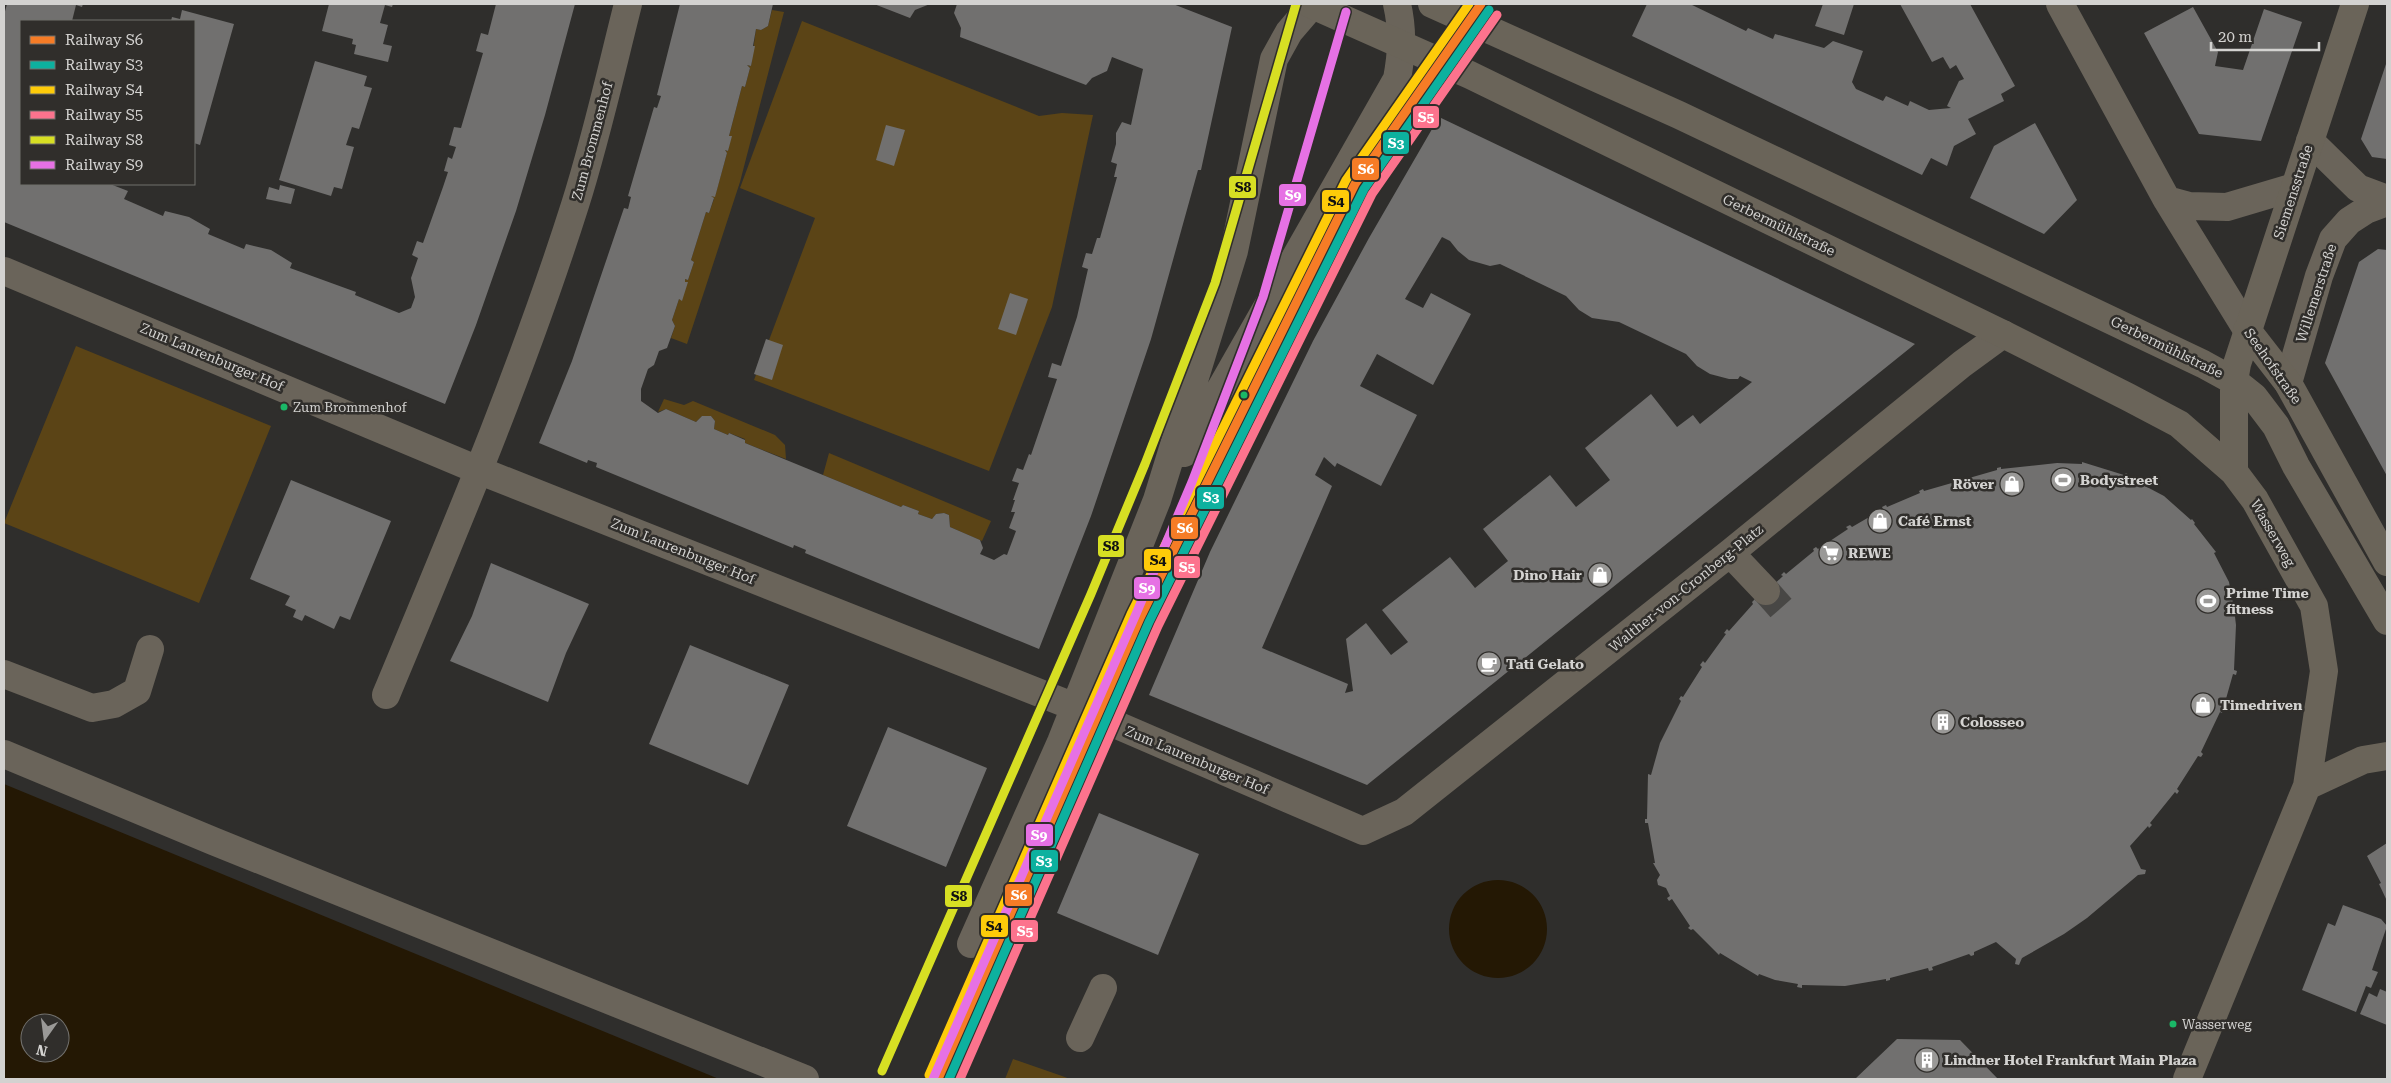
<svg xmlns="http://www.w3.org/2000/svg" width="2391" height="1083" viewBox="0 0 2391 1083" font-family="'Roboto Serif',serif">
<rect width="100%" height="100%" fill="#2f2e2c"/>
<!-- green -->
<path fill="#5b4416" d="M772,10L784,12L740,182L687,344L671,338L675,326L672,320L679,299L681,300L687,282H685V279L688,280L694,262L691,260L706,212L709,213L714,199L711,196H715L727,153L725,150L728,151L731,136H729L742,86L745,87L750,68L747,65L751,66L756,29L761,30L768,26Z
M802,21L1039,116L1062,113L1093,115L1052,307L989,471L754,380L815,218L740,188Z
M76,346L271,426L199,603L4,523Z
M664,399L684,405L693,401L775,435L785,445L786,459L745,443V439L729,433L728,435L714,429L715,421L711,416H702L696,422L666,409L658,412Z
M829,453L991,521L982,541L950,527L949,515L944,513L936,514L932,519L918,514L919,511L903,505L901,507L823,475Z
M1013,1059L1062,1076L1070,1079H1005Z"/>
<!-- water -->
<path fill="#241804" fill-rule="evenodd" d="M4,784L719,1079H4ZM30,1023H60V1053H30Z
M1449 929a49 49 0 1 1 98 0a49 49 0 1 1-98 0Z"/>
<!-- building -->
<path fill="#71706f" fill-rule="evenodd" d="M7,4H83L82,7L76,5L72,21H21V184H110L128,191L124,199L163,216L165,211L189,217L210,229L208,234L244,249L246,244L271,250L292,263L290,268L356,292L355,295L399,313L411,308L415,297L411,278L418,258L412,255L417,241L423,243L443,187L448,172L444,171L448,157L452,159L456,147L449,145L454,127L461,128L483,53L476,51L481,33L488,35L496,4H575L545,115L516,211L476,325L445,404L4,222V15Z
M329,4H393L392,7L385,5L380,23L388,25L383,44L392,46L388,62L354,54L356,45L352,44L353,39L322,31Z
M680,4H773L768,26L761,30L756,29L753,46H755L751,66L747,65L750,68L745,87L742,86L729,136H732L728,151L725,150L727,153L715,197L711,196L714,198L709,213L706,212L691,260L694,262L688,280L685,279V282H688L682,301L679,299L672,320L675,326L667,348L659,351L654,365L648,369L641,389V401L658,413L666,409L696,422L702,416H711L715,421L714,429L728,435L729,433L745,440V443L901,507L903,505L919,511L918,514L932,519L936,514L944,513L949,515L950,527L980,540L983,548L980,554L994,560L1004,554L1007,555L1016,531L1009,528L1015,512H1011L1015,500H1013L1019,483L1012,481L1017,468L1023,470L1029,454L1031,455L1057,379L1048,377L1052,363L1061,366L1077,317L1088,269L1082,267L1086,253L1092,254L1097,238H1100L1117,177H1114L1117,164L1111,162L1116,144V133L1122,122L1131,125L1143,69L1112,57L1107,71L1092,78L1086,85L960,37L961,28L954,13L957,4H1173L1232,27L1201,170H1198L1151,339L1091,516L1039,649L805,553L806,550L794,545L793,548L596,467L597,463L588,460L587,463L539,443L572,361L624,208L628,209L631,197L628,196L654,107L657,108L661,96L657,95Z
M874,4H930L915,10L910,18Z
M1647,4H1690L1746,31L1748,28L1773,39L1775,34L1824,48L1833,41L1863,51L1852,82L1856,89L1883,101L1886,96L1908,106L1910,101L1929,110L1951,108L1947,106L1959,81L1964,79L1956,65L1950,69L1943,57L1932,62L1900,4H1970L2015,86L2001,94L2004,101L1968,119L1976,134L1954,146L1947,166L1931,158L1922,175L1632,36Z
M1823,4H1854L1844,35L1815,26Z
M2193,7L2218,52L2215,66L2243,70L2264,9L2302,22L2261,141L2199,134L2144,33Z
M182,10L234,24L200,145L194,143V21H171L172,17L180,19Z
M315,61L367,76L364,86L372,88L359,129L352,127L346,145L354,147L342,189L334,187L331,196L279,180Z
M2387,61V159L2372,157L2361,139Z
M1439,117L1915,344L1367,785L1149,695L1210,552L1313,341L1369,238ZM1442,237L1450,241L1458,251L1469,260L1490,266L1500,264L1566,296L1579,310L1592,318L1619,322L1686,354L1697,366L1710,374L1729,379H1738L1740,376L1752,382L1700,424L1693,415L1677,427L1651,394L1585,448L1610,480L1576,507L1550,475L1483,529L1508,561L1475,588L1450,557L1382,610L1408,642L1391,655L1366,623L1346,639L1353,691L1345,693L1348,684L1262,648L1332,486L1315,475L1324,457L1335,467L1337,463L1381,486L1417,415L1360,386L1377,354L1433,385L1471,314L1431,293L1423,308L1405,299Z
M2035,123L2077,200L2044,234L1970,198L1994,146Z
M886,125L905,130L894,166L876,160Z
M280,185L295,189L291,204L266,199L269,187L279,190Z
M2378,249L2387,250V476L2325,363L2359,262Z
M1010,293L1028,299L1016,335L998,329Z
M766,339L783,345L772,380L754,374Z
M2082,462L2124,475L2126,473L2129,475L2128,477L2164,496L2191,520L2192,519L2195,523L2194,524L2216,552L2214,553L2229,582L2234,609L2236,625L2234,670L2237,671L2236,675L2233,674L2222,713L2220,712L2201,752L2203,754L2201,757L2198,756L2177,789L2179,791L2177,794L2175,792L2150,823L2152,825L2149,828L2148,826L2130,846L2141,869L2146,870L2145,874L2138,875L2087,918L2064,934L2022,958L2019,965L2015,964L2016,959L1996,942L1974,952V955L1971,956L1969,954L1932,967L1933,970L1929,971L1928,968L1890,978V980L1886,981V979L1845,986L1802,985V988L1797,987L1798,984L1775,980L1759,974L1758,976L1720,953L1719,955L1693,929L1691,930L1688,928L1690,926L1672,899L1669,901L1667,898L1670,896L1666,888L1658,885L1657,880L1660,875L1653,863H1655L1648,823H1645V819H1647L1648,774L1651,775L1660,743L1681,701L1679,699L1681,696L1683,697L1702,667L1700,665L1703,661L1705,663L1726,634L1724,633L1727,629L1729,631L1753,604L1752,602L1755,599L1756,601L1783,576L1781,575L1784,572L1786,574L1814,551L1813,549L1816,547L1818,549L1848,529L1846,527L1850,525L1852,527L1883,509L1882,507L1886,505L1887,507L1920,493L1919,491L1923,489L1924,491L1997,470V468L2001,467V469L2057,463L2082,464Z
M291,480L391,521L350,620L340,616L334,629L305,615L302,621L293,617L296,610L285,605L290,596L250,579Z
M491,563L589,604L566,653L548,702L450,661L472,616Z
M690,645L789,685L748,785L649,744Z
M888,727L987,768L946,867L847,826Z
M1099,813L1199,854L1158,955L1057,913Z
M2387,843V901L2379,884L2381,883L2367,856Z
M2343,905L2381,919L2387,926L2372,970L2378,972L2371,988L2366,986L2356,1012L2302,990L2328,923L2335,926Z
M2380,989L2387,992V1025L2360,1014L2369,993L2377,997Z
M1897,1039L1960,1040L1998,1079H1855Z"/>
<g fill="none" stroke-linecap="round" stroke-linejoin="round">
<!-- minor-tunnel -->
<path stroke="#484745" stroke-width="28" stroke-dasharray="28 14" stroke-linecap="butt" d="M1766,591L1781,608"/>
<!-- minor -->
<path stroke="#6a645a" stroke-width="28" d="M2060,4L2167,200L2247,330
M2310,141L2358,188L2387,199
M2167,200L2189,206L2227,207L2294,187
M4,271L478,470L1075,707L1363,831L1404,812L1730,553L1962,364L2003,334
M2288,383L2319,276L2333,239L2349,221L2366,210L2387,202
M1184,453L1397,79C1402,52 1403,30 1397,4
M1730,553L1766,591
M4,674L92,708L114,704L137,691L150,649
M386,695C453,534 522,372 575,205C596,139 611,71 628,4
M4,754L213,841L805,1079
M971,944L1061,742L1157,500L1234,251L1274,59L1289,32L1313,4
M1080,1038L1103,988"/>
<!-- major -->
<path stroke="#6a6459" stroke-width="28" d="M1310,4L1470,75L2003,334L2128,397L2179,424L2234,472L2255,500L2314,606L2324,671L2307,786L2187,1079
M1432,4L1679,115L2203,364L2234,381L2254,397L2276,426L2296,466L2387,621
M2247,330L2288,383L2387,562
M2234,472V381L2237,364L2355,4
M2307,786L2363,760L2387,756"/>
<defs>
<path id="rail-1" d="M938,1079L1140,618L1355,184L1481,4"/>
<path id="rail-2" d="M949,1079L1149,622L1364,189L1489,10"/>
<path id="rail-3" d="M929,1075L1131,614L1346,180L1469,4"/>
<path id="rail-4" d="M960,1079L1158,626L1372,194L1497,15"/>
<path id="rail-5" d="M882,1071L1091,594L1145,464L1215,283L1296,4"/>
<path id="rail-6" d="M933,1079L1136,614L1192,482L1263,297L1346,12"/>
</defs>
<!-- rail-1 casing -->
<use href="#rail-1" stroke="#302e2b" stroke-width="12"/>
<!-- rail-2 casing -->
<use href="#rail-2" stroke="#302e2b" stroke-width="12"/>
<!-- rail-3 casing -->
<use href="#rail-3" stroke="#302e2b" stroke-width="12"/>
<!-- rail-4 casing -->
<use href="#rail-4" stroke="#302e2b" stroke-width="12"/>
<!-- rail-5 casing -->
<use href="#rail-5" stroke="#302e2b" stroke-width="12"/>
<!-- rail-6 casing -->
<use href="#rail-6" stroke="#302e2b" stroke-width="12"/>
<!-- rail-1 -->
<use href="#rail-1" stroke="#f67c26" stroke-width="9"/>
<!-- rail-2 -->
<use href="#rail-2" stroke="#0db19f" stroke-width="9"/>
<!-- rail-3 -->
<use href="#rail-3" stroke="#fecb09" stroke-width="9"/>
<!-- rail-4 -->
<use href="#rail-4" stroke="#fc738d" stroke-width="9"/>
<!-- rail-5 -->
<use href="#rail-5" stroke="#d7df23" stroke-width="9"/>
<!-- rail-6 -->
<use href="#rail-6" stroke="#e671e4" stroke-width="9"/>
</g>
<!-- icons -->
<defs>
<symbol id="stadium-disc" viewBox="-11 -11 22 22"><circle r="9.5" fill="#9a9997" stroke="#302e2b"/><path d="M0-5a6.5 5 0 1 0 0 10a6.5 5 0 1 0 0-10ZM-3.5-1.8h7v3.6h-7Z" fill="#fff"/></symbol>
<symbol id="shop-disc" viewBox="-11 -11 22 22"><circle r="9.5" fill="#9a9997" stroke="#302e2b"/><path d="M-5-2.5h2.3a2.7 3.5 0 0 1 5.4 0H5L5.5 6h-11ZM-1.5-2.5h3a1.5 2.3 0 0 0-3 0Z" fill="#fff"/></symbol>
<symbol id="supermarket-disc" viewBox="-11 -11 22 22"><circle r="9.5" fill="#9a9997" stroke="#302e2b"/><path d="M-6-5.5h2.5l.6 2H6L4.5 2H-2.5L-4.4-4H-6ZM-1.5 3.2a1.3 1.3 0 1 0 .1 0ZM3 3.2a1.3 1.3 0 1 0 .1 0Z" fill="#fff"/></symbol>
<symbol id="cafe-disc" viewBox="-11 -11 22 22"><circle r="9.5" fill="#9a9997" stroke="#302e2b"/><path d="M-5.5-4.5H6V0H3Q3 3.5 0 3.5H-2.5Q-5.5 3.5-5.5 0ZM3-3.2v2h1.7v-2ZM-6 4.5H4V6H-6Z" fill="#fff"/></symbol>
<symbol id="building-disc" viewBox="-11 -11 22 22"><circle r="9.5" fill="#9a9997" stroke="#302e2b"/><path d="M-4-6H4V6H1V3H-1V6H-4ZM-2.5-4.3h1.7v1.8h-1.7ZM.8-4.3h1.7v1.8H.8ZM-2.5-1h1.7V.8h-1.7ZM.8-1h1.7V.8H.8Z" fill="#fff"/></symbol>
</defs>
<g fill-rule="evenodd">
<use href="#stadium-disc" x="2049" y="466" width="28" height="28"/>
<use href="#shop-disc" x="1998" y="470" width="28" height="28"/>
<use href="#shop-disc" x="1866" y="507" width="28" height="28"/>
<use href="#supermarket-disc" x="1817" y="539" width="28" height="28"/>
<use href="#shop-disc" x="1586" y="561" width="28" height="28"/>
<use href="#stadium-disc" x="2194" y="587" width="28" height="28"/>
<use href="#cafe-disc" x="1475" y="650" width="28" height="28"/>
<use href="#shop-disc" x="2189" y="691" width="28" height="28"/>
<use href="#building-disc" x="1929" y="708" width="28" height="28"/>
<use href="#building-disc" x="1913" y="1046" width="28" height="28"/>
</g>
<!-- markers -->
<g fill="#1ab867" stroke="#302e2b" stroke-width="2">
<circle cx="1244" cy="395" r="4.5"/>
<circle cx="284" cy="407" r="4.5"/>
<circle cx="2173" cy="1024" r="4.5"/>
</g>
<g text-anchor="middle" stroke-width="5" stroke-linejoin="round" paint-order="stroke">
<!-- bus labels -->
<g font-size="13" fill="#d3d2d0" stroke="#302e2b" text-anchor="start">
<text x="293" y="412">Zum Brommenhof</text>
<text x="2182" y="1029">Wasserweg</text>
</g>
<!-- street labels -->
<g font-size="14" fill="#d3d2d0" stroke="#302e2b">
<text transform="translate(592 141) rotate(-75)" y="5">Zum Brommenhof</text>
<text transform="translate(2293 192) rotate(-72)" y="5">Siemensstraße</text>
<text transform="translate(1779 225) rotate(26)" y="5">Gerbermühlstraße</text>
<text transform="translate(2316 293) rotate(-72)" y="5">Willemerstraße</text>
<text transform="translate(2167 347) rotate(26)" y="5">Gerbermühlstraße</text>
<text transform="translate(212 357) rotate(23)" y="5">Zum Laurenburger Hof</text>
<text transform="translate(2273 366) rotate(55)" y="5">Seehofstraße</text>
<text transform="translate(2273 533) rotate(60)" y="5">Wasserweg</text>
<text transform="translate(683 551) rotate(22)" y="5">Zum Laurenburger Hof</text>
<text transform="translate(1686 588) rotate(-39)" y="5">Walther-von-Cronberg-Platz</text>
<text transform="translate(1197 760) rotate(23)" y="5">Zum Laurenburger Hof</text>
</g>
<!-- poi labels -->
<g font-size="14" font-weight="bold" fill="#d3d2d0" stroke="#302e2b" text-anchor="start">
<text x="2080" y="485">Bodystreet</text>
<text x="1994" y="489" text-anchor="end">Röver</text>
<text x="1898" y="526">Café Ernst</text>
<text x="1848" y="558">REWE</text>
<text x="1582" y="580" text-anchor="end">Dino Hair</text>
<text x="2226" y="598">Prime Time<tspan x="2226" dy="16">fitness</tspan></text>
<text x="1506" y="669">Tati Gelato</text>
<text x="2220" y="710">Timedriven</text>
<text x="1960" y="727">Colosseo</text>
<text x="1944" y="1065">Lindner Hotel Frankfurt Main Plaza</text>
</g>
</g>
<g stroke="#302e2b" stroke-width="2">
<rect x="1412" y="105" width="28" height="24" rx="5" fill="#fc738d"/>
<rect x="1382" y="131" width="28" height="24" rx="5" fill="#0db19f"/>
<rect x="1351" y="157" width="29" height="24" rx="5" fill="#f67c26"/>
<rect x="1228" y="175" width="29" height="24" rx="5" fill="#d7df23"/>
<rect x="1278" y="183" width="29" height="24" rx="5" fill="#e671e4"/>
<rect x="1321" y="189" width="29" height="24" rx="5" fill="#fecb09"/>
<rect x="1196" y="486" width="29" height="24" rx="5" fill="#0db19f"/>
<rect x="1170" y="516" width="29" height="24" rx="5" fill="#f67c26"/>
<rect x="1097" y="534" width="28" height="24" rx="5" fill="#d7df23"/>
<rect x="1143" y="548" width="29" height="24" rx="5" fill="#fecb09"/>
<rect x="1173" y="555" width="28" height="24" rx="5" fill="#fc738d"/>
<rect x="1133" y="576" width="28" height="24" rx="5" fill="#e671e4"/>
<rect x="1025" y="823" width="29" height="24" rx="5" fill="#e671e4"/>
<rect x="1030" y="849" width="29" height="24" rx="5" fill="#0db19f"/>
<rect x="1004" y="883" width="29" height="24" rx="5" fill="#f67c26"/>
<rect x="944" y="884" width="29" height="24" rx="5" fill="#d7df23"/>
<rect x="980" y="914" width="29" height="24" rx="5" fill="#fecb09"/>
<rect x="1010" y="919" width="29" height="24" rx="5" fill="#fc738d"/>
</g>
<g font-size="14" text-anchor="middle" font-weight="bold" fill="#fff">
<text x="1426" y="122">S5</text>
<text x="1396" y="148">S3</text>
<text x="1366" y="174">S6</text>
<text x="1293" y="200">S9</text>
<text x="1211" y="502">S3</text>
<text x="1185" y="533">S6</text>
<text x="1187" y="572">S5</text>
<text x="1147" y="593">S9</text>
<text x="1039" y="840">S9</text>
<text x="1044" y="866">S3</text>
<text x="1019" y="900">S6</text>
<text x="1025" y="936">S5</text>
</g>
<g font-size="14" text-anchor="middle" font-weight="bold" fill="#111">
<text x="1243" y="192">S8</text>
<text x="1336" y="206">S4</text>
<text x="1111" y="551">S8</text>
<text x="1158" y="565">S4</text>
<text x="959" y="901">S8</text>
<text x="994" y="931">S4</text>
</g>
<!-- border -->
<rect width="2391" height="1083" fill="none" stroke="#d3d2d0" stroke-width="10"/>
<!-- legend -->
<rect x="20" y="20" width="175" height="165" fill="#302e2b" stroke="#71706d"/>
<rect x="30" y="36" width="25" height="8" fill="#f67c26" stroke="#71706d"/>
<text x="65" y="45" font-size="15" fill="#d3d2d0">Railway S6</text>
<rect x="30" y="61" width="25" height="8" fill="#0db19f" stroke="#71706d"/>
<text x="65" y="70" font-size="15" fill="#d3d2d0">Railway S3</text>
<rect x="30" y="86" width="25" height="8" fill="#fecb09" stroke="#71706d"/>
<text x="65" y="95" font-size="15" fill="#d3d2d0">Railway S4</text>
<rect x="30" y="111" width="25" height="8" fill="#fc738d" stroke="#71706d"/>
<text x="65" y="120" font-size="15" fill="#d3d2d0">Railway S5</text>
<rect x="30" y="136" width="25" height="8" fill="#d7df23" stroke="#71706d"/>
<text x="65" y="145" font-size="15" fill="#d3d2d0">Railway S8</text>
<rect x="30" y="161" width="25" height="8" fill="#e671e4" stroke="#71706d"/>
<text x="65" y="170" font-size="15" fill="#d3d2d0">Railway S9</text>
<!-- north arrow -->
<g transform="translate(45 1038) rotate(194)"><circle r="24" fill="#302e2b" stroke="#71706d"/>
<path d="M0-4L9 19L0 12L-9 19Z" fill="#9a9997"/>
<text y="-8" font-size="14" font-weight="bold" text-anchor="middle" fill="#d3d2d0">N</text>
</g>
<!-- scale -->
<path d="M2211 42v8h108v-8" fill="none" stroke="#d3d2d0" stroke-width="2.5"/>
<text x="2218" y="42" font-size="15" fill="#d3d2d0" stroke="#302e2b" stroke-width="4" paint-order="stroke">20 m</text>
</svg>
